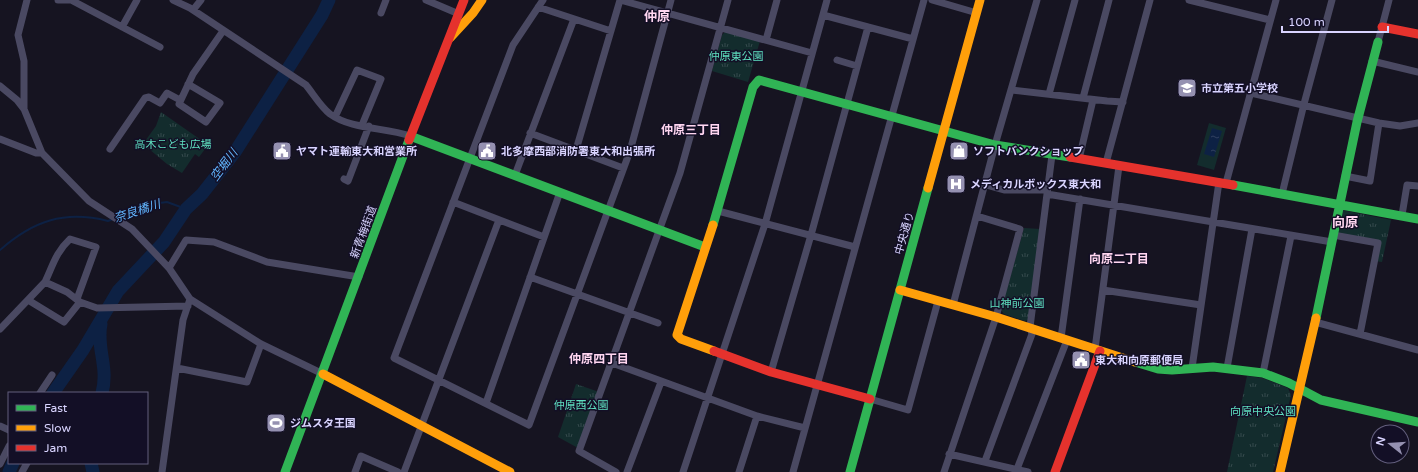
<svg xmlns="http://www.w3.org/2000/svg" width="1418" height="472" viewBox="0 0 1418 472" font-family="'Varela Round','Noto Sans JP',sans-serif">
<defs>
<pattern id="grass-tufts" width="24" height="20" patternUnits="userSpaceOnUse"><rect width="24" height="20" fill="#132c2d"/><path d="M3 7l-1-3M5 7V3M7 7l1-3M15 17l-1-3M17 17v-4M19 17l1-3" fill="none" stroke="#354a4c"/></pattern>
<pattern id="water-ripples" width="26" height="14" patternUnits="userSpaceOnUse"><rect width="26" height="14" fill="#0d2144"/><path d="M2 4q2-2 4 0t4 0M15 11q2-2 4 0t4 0" fill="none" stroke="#304060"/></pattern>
</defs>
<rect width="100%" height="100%" fill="#161421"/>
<!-- grass -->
<path fill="url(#grass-tufts)" d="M726,31L760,41L748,82L712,71L722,35Z
M161,112L208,145L199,157L195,154L182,173L167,164L143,144L156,126Z
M1342,210L1391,220L1382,262L1375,261L1378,243L1337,234Z
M1024,228L1040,229L1028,320L1025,321L1004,314L1001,310Z
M1247,376L1262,378L1288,388L1291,395L1273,472H1227Z
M576,384L599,392L578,448L558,437Z"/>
<!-- pitch -->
<path fill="#132c2d" d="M1209,123L1226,128L1214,170L1197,165Z"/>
<!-- water -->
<path fill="url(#water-ripples)" d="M1212,128L1222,131L1214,157L1204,154Z"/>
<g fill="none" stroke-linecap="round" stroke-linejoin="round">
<!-- stream -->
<path stroke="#0d2144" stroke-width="2" d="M117,217L152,204L167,202L186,209
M0,250C33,221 64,210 108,221L113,219"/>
<!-- river -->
<path stroke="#0d2144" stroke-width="13" d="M101,324C96,348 109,367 102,393
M53,393L83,350L118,291L164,242L186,209L202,194L235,152L322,15L329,0
M91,463L93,472
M9,472L13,463"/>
<!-- street -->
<path stroke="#4a4962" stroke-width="7" d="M27,0L18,35L24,61V109L42,153L89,201L132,229L169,268L190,299L183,320L162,472
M58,0H71L160,47
M173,0L190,8L306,85C314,95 321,107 330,114C352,130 385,127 410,136
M426,0L459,14
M543,0L513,45L394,358L529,425L630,151L671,0
M932,0L977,13
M1189,0L1270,20
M538,7L611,31
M193,10L201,0
M381,13L386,0
M823,15L913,39
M122,27L137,0
M766,40L777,0
M1378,42L1389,0
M837,60L857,66
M1372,61L1418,72
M188,84L220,103L206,122L179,104L193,74L223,31
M0,86L17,100L24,109
M1012,90L1107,101L1123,102
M1251,93L1379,123L1400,126L1418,123
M1049,94L1075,0
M1083,98L1109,0
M335,117L357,70L381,79L362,125
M530,133L623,168
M0,139L36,153H42
M110,149L145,98L149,97L160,103L167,93L180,100
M576,150L620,0L812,53
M1079,159L1093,100
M1106,163L1150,0
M515,175L574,19
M1345,176L1370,181L1379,123
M344,179L348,181L369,126
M1226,183L1276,0
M986,185L1004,190H1047
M1047,194L1332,242
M1282,194L1304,104L1332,0
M453,202L544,237
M718,211L855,247
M1402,215L1407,185L1418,186
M1333,235L1378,243L1360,334
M169,268L186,240L214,242L267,262L359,277
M530,277L658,323
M45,282C53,265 56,252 70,239L96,247L77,299
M1103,290L1201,305
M190,299L261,344L323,374
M28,300L64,322L80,302
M953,305L995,145L1037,0
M1315,322L1418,350
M0,329L45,282L67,292L80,302L97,308L188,306
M1061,338L1080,199
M1095,349L1119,166
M612,363L757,416L805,428
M177,368L247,382L261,344
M1192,368L1219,182
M1227,368L1252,229
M771,372L811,235L868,27
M1263,373L1291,236
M40,393L52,375
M870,399L908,410L938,301
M486,403L560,192
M0,426L9,430
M949,454L1028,472
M985,461L1032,334L1030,327L1052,155
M0,464L9,446
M1017,469L1067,340
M22,472L27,463
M355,472L361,456L398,472
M404,472L499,220
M616,472L579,451L680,173L728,0
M627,472L661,382
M683,472L765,224L827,0
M739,472L757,416
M793,472L924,0
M944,472L996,317L1020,229L977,216"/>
<!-- fast -->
<path stroke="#30b455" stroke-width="9" d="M410,136L705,247
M1233,185L1418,219
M713,225L753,87L759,80L995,145L1070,157
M1316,318L1357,122L1378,42
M1135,362L1158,369L1172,370L1213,367L1263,373L1289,383L1321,400L1418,422
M285,472L409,140
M850,472L928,188"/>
<!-- slow -->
<path stroke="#ff9f0a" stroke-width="9" d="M450,38L473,13L482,0
M928,188L980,0
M713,225L677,335L681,339L714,351
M900,290L996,317L1135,362
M323,374L510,472
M1280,472L1316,318"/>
<!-- jam -->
<path stroke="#e5322d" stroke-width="9" d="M1382,27L1418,34
M409,140L464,0
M1070,157L1233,185
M714,351L771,372L870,399
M1055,472L1100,351"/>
</g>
<!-- icons -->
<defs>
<symbol id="school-square" viewBox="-11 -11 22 22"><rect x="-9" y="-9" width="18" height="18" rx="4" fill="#9591b1" stroke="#130f26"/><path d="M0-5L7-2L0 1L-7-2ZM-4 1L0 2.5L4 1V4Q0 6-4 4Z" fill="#fff"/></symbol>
<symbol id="civic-square" viewBox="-11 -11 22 22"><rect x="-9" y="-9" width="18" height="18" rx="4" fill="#9591b1" stroke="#130f26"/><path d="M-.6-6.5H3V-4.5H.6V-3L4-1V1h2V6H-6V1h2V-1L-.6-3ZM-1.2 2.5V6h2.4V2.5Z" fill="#fff"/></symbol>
<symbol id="shop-square" viewBox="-11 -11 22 22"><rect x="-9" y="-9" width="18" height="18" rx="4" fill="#9591b1" stroke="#130f26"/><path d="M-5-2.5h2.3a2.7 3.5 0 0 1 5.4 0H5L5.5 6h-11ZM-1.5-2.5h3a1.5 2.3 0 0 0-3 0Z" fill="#fff"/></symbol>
<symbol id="hospital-square" viewBox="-11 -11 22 22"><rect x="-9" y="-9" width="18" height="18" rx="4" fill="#9591b1" stroke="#130f26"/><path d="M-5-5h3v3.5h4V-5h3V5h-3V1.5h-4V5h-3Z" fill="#fff"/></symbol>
<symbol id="stadium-square" viewBox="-11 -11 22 22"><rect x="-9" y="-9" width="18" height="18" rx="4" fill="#9591b1" stroke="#130f26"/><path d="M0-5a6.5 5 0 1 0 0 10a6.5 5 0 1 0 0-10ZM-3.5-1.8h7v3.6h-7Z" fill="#fff"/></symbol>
</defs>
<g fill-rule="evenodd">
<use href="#school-square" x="1176" y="77" width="22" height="22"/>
<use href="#civic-square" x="271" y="140" width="22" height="22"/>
<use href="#civic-square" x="476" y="140" width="22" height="22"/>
<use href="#shop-square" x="948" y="140" width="22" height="22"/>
<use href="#hospital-square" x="945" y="173" width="22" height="22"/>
<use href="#civic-square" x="1070" y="349" width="22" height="22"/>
<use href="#stadium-square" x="265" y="412" width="22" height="22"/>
</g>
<g text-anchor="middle" stroke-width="3" stroke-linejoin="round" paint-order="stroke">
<!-- park labels -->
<g font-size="11" fill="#5fe0c0" stroke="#130f26">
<text x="736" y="60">仲原東公園</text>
<text x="173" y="148">高木こども広場</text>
<text x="1017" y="307">山神前公園</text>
<text x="581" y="409">仲原西公園</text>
<text x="1263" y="415">向原中央公園</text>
</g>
<!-- poi labels -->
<g font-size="11" font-weight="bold" fill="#d9d4ff" stroke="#130f26" text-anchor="start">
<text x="1201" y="92">市立第五小学校</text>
<text x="296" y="155">ヤマト運輸東大和営業所</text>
<text x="501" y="155">北多摩西部消防署東大和出張所</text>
<text x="973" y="155">ソフトバンクショップ</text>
<text x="970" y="188">メディカルボックス東大和</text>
<text x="1095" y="364">東大和向原郵便局</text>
<text x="290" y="427">ジムスタ王国</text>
</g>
<!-- street labels -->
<g font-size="11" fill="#d9d4ff" stroke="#130f26">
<text transform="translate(363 232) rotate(-70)" y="4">新青梅街道</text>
<text transform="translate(904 233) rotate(-74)" y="4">中央通り</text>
</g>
<!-- neighbourhood labels -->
<g font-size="12" font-weight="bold" fill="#ffd6f0" stroke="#130f26">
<text x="691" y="134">仲原三丁目</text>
<text x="1119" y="263">向原二丁目</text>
<text x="599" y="363">仲原四丁目</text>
</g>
<!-- water labels -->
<g font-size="12" font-style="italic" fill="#62b6ff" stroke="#130f26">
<text transform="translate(224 165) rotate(-53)" y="4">空堀川</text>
<text transform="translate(137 211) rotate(-18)" y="4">奈良橋川</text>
</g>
<!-- quarter labels -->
<g font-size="13" font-weight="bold" fill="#ffd6f0" stroke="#130f26">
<text x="657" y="21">仲原</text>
<text x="1345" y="227">向原</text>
</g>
</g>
<!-- legend -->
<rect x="8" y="392" width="140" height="72" fill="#130f26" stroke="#625e7d"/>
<rect x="16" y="405" width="20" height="6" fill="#30b455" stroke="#625e7d"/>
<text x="44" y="412" font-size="12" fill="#d9d4ff">Fast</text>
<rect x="16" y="425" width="20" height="6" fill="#ff9f0a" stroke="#625e7d"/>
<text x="44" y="432" font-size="12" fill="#d9d4ff">Slow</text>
<rect x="16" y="445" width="20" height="6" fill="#e5322d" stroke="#625e7d"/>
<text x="44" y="452" font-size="12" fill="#d9d4ff">Jam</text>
<!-- north arrow -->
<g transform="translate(1390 444) rotate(287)"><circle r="19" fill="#130f26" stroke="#625e7d"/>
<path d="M0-3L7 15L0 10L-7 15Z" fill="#9591b1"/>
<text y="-6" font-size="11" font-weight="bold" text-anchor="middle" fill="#d9d4ff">N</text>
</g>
<!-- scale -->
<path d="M1282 26v6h106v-6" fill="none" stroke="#d9d4ff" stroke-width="2"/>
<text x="1288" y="26" font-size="12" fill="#d9d4ff" stroke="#130f26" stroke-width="3" paint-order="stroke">100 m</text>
</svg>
